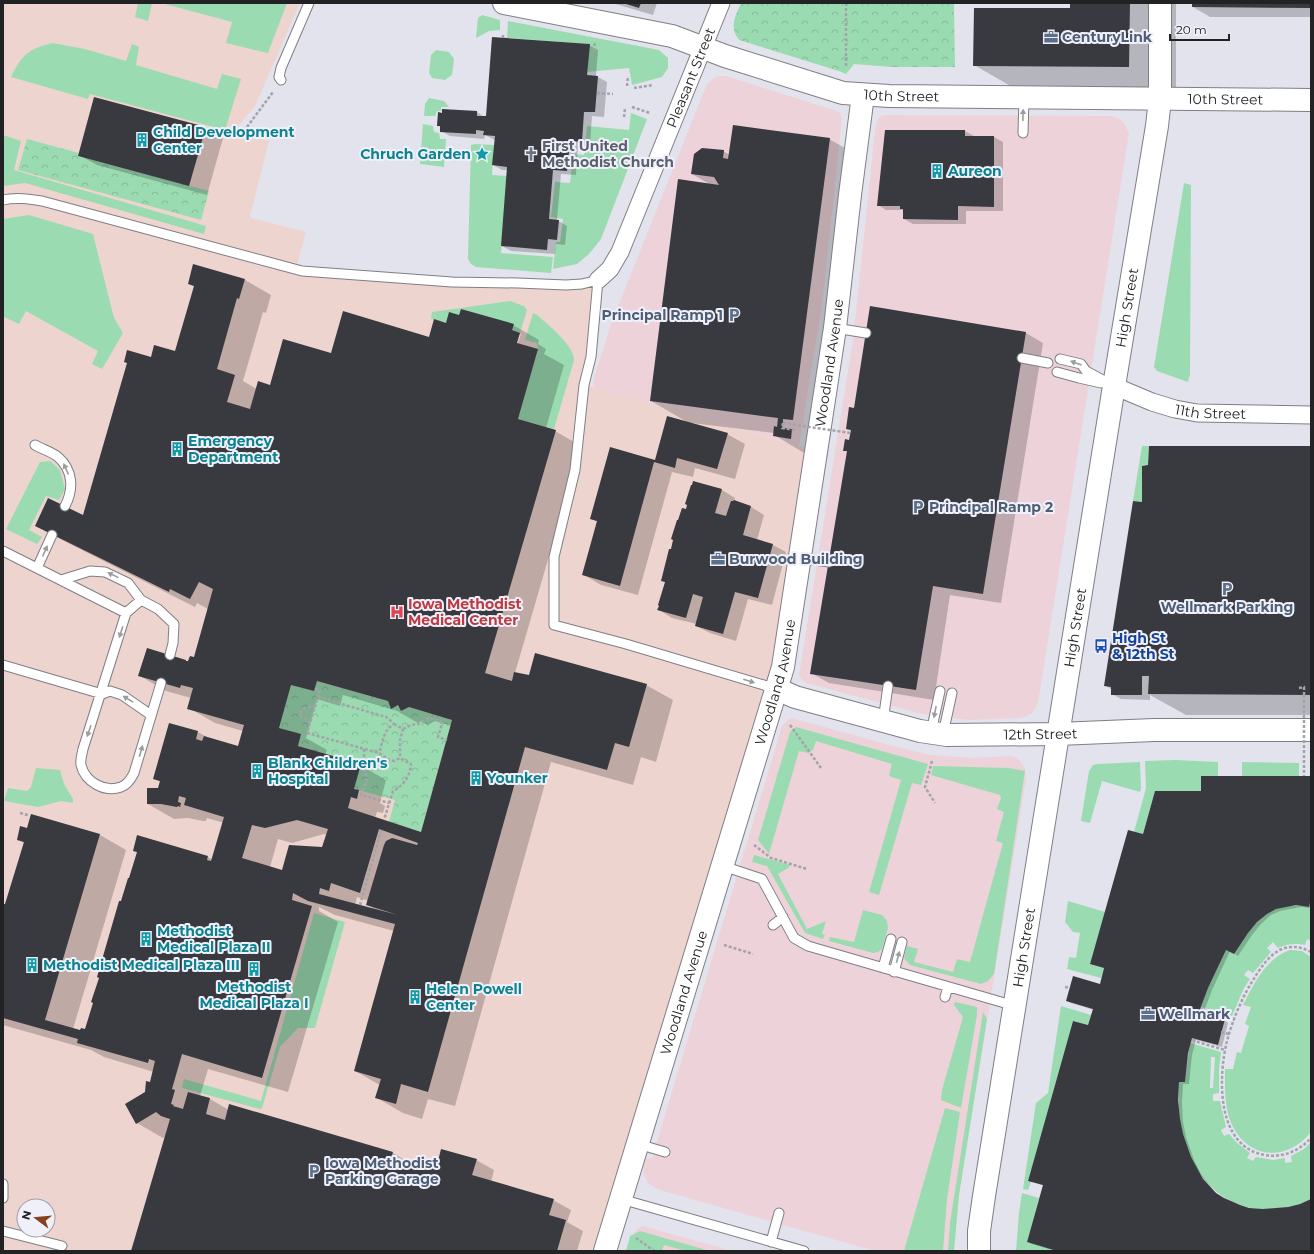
<svg xmlns="http://www.w3.org/2000/svg" width="1314" height="1254" viewBox="0 0 1314 1254" font-family="Montserrat,sans-serif">
<defs>
<pattern id="forest-crowns" width="20" height="18" patternUnits="userSpaceOnUse"><rect width="20" height="18" fill="#9bdbb1"/><path d="M2 6a3 3 0 1 1 6 0M12 15a3 3 0 1 1 6 0" fill="none" stroke="#85bc98"/></pattern>
</defs>
<rect width="100%" height="100%" fill="#e3e3ed"/>
<!-- commercial -->
<path fill="#edd3d9" d="M720,76H726L837,111L840,113L842,119L822,305L799,446L594,388L593,381L611,324L707,84L715,77Z
M885,115L1112,116L1119,119L1124,123L1129,133L1038,703L1035,709L1031,714L1025,717L1019,718L970,720L935,716L918,713L806,683L800,678L799,675L853,340L875,130L878,119L881,116Z
M792,718L893,746L931,755L972,758L1009,756L1015,757L1019,760L1025,768L1026,779L959,1195L954,1251H875L660,1190L654,1187L648,1183L644,1175L643,1166L645,1159L652,1158L782,726L788,720Z
M643,1226L732,1251H627L632,1235L637,1229Z"/>
<!-- medical -->
<path fill="#eed4cf" fill-rule="evenodd" d="M3,3H300L255,106L234,132L269,141L250,216L251,218L306,232L296,269L518,283L598,280L584,385L816,451L783,667L605,1251H3ZM24,1206H48V1230H24Z"/>
<!-- green -->
<path fill="#9bdbb1" fill-rule="evenodd" d="M138,3H152L148,21L135,17Z
M161,3H287L268,53L226,43L232,22Z
M482,15L500,20V30L489,31L476,38L478,18Z
M508,21L659,50L668,58V68L662,77L632,85L629,68L587,72L589,44L507,38Z
M52,43L85,49L126,61L132,44L139,47L136,65L217,89L222,74L241,79L225,130L90,94L88,99L11,77C22,55 28,49 52,43Z
M436,50L449,52L454,59L452,75L445,80L432,78L429,73L431,55Z
M429,98L444,101L449,107H441V111H437L435,116H424L425,104Z
M631,113L647,119L601,239L589,254L577,264L553,269L556,242H560L563,219L551,217L555,182L570,183L573,154L584,155L587,126L629,130Z
M423,124L433,126L434,132L439,133L440,139H446L444,167L420,164Z
M3,135L21,141L14,170L206,226L204,234L25,183L3,186Z
M475,144L494,145L492,175L507,176L501,253L553,257L551,273L476,267L471,264L468,259L471,145Z
M1184,183L1191,185L1190,376L1189,377L1188,382L1157,371L1154,367Z
M29,215L93,234L114,318L123,333L102,369L92,364L98,351L26,311L19,324L4,317L3,318V219Z
M510,301L524,306L527,310L520,333L461,309L459,315L446,323L431,319L432,312Z
M533,313L536,314C547,324 574,345 574,360L554,429L518,419L538,349L537,343L525,340Z
M1142,446H1149L1148,465L1142,466V502L1133,501Z
M50,461L60,470L65,489L59,500L46,496L29,530L42,537L37,544L6,529L40,462Z
M796,727L928,764L921,785L912,783L879,895L869,892L901,780L891,777L889,775L892,764L816,741L813,750L808,753L799,751L769,854L758,840L790,732Z
M1175,760L1218,762V776H1201V791H1155L1143,834L1134,832L1146,788L1145,761Z
M1140,762L1141,788L1140,792L1102,781L1090,823L1081,821L1089,771L1093,765L1097,764Z
M1242,762L1299,763V776H1242Z
M933,766L1009,768L1025,771L994,974L988,981L981,984L910,965L904,958L907,946L918,949L914,962L953,972L957,959L970,962L1003,843L996,841L1004,812L997,809L1001,798L1000,795L931,775Z
M36,768L60,770L64,784L73,799V803L61,801L38,807L4,801L8,788L27,791L31,787Z
M754,855L790,865L788,868L778,874L807,929L826,921L822,934L825,935L823,939L805,933L767,866L752,862Z
M1311,898V941L1307,939L1305,945C1294,943 1287,944 1278,948L1273,942L1267,948L1271,952L1253,973L1248,970L1244,975L1250,979L1244,988L1232,1016L1201,1007L1208,988L1226,950L1234,954C1251,925 1271,899 1308,907Z
M1068,901L1105,912L1090,964L1104,968L1101,978L1067,969L1069,957L1076,958L1080,933L1073,932L1065,922Z
M863,910L882,915L887,921L888,928L882,949L878,952L873,953L829,941L830,937L854,942Z
M314,913L345,922L315,1028H298L280,1047L262,1108L260,1109L182,1088L184,1079L261,1101Z
M1290,950L1302,951L1311,957V1132C1289,1160 1251,1161 1233,1127C1224,1110 1225,1088 1225,1069H1233L1237,1052L1241,1053L1249,1026L1245,1024L1251,1007L1243,1005C1254,984 1266,958 1290,950Z
M955,1002L977,1007V1015L961,1108L941,1100L942,1090L963,1017L954,1005Z
M1061,1006L1091,1015L1088,1025L1073,1021L1028,1181L1031,1182L1028,1190L1023,1189L1036,1103L1048,1093Z
M983,1012L987,1019L959,1195L954,1251H948L950,1223Z
M1190,1043L1221,1052L1219,1069V1093L1213,1094V1101H1220L1226,1127L1221,1130L1224,1136L1229,1134L1237,1143L1250,1153L1247,1158L1253,1161L1256,1157L1273,1160L1285,1158V1163L1292,1162L1291,1156L1304,1149L1311,1142V1199C1297,1206 1285,1208 1270,1209C1217,1212 1186,1166 1180,1119C1178,1107 1179,1094 1179,1082H1185ZM1211,1057H1215L1213,1088H1210Z
M945,1108L960,1112L947,1199L943,1251H904Z
M1022,1193L1039,1198L1027,1242L1057,1251H1016L1019,1213Z
M640,1231L710,1251H686L664,1245L662,1251H626L630,1236Z"/>
<!-- forest -->
<path fill="url(#forest-crowns)" d="M741,3H954L955,67H892L854,64L846,74L839,71L739,40C729,27 735,17 741,3Z
M27,139L79,153L78,156L209,191L201,220L18,170Z
M317,681L388,701L391,708L398,705L401,711L409,707L452,720L421,832L389,822L395,800L354,789L360,764L298,746L301,734L279,728L291,685L314,691Z"/>
<!-- shadow -->
<path fill="#0003" fill-rule="evenodd" d="M612,3H657L653,15Z
M1071,3H1176V94L1021,92L974,65L1071,9Z
M1193,3H1311V17H1210L1193,7Z
M589,45L598,50L596,76L607,82L604,117L592,116L590,146L578,145L576,175L561,174L557,220L567,226L565,245L556,244L555,254L511,251L502,246L508,170H502L493,165L495,140L485,135L484,139L450,136L441,131V127L438,126L443,110L477,112L486,118Z
M205,128L223,138L207,195L97,165L79,155Z
M886,131H965L974,136L994,137L1003,142V211H966V224H913L904,219V210H886L878,205Z
M829,139L866,160L830,440L820,439L819,446L828,451L827,459L811,457L774,435V433L692,423V424L727,434L745,444L735,479L695,468L693,477L672,472L638,595L601,585L584,575L598,522L591,519L611,449L656,461L687,422L651,401L711,185L692,174L723,151L730,155Z
M194,265L245,280L271,295L266,313L263,312L243,381L257,389L271,386L332,354L430,338L447,324L513,325L539,340L538,344L546,349L544,354L564,365L546,428L555,431L581,446L515,673L530,677L646,685L673,700L656,762L641,757L633,785L551,762L455,1106L428,1099L422,1119L403,1113L377,1098L380,1085L355,1071L394,931L335,915L319,907V911L338,922L288,1092L208,1069L200,1096L210,1099L229,1110L393,1153L410,1163V1165L420,1168L476,1160L494,1170L491,1182L553,1200L571,1210L567,1222L583,1231L577,1251H132L165,1137L163,1138L137,1123L154,1072L104,1057L91,1050L3,1025V903L6,905L24,843L18,839L28,830L100,835L126,850L73,1029L81,1032L86,1030L122,903L138,853L134,851L208,857L213,860L224,823L207,818L206,821H203L188,818L174,819L148,804L159,789L161,782L154,779L170,724L198,732L210,739L238,747L243,731L215,723L189,708L191,698L166,691L140,676L186,661L189,662L195,658L208,609L197,603L195,607L62,540L36,525L84,517L151,358L176,352L195,287L189,283ZM519,334H521L516,348H515ZM343,695L397,711L418,723L421,721L428,725L435,721L452,726L422,833L375,818L377,812L383,813L385,806L380,803L386,780L360,765L325,755L327,750L306,738L317,699L340,706ZM324,834L327,835L323,848L282,871L270,867L278,839L292,843ZM357,897L369,901L368,905L376,910L355,905Z
M1026,333L1043,343L1001,603L950,595L934,700L829,683L811,673L848,452L844,450L850,441L852,431L847,429L855,409Z
M1311,447V715H1186L1150,695V700L1121,699L1112,694V690L1105,685L1143,503Z
M722,490L735,498L734,501L751,507L764,515L757,540L773,545L786,552L772,605L748,599L736,641L710,633L696,626L697,624L672,618L659,610L666,582L663,581L671,550L686,510Z
M1311,777V908L1301,907L1280,911L1271,915L1261,924L1252,935L1238,956L1230,951L1212,990L1203,1014L1224,1020L1228,1023L1222,1047L1196,1040L1192,1055L1189,1084H1183L1182,1103L1183,1122L1186,1137L1194,1160L1201,1174L1214,1191L1220,1197L1232,1203L1249,1209L1263,1210L1289,1208L1301,1205L1311,1200V1251H1056L1032,1244L1028,1242L1044,1186L1029,1180L1089,1026L1094,1010L1071,1003L1067,1001L1101,985L1105,968L1091,964L1143,836L1202,792Z"/>
<!-- building -->
<path fill="#393940" fill-rule="evenodd" d="M623,3H641L639,8Z
M1070,3H1130L1129,67L973,66L974,8H1070Z
M1192,3H1311V8L1192,7Z
M492,37L590,44L587,75L598,76L595,112H584L582,142L570,141L567,171L553,170L549,219L559,220L557,240L548,239L547,250L501,246L507,167L492,165L495,136L483,135L484,131L476,130V134L440,132V126H437L438,112L442,113V109L477,111V116H486Z
M94,97L206,127L189,186L78,156Z
M733,125L830,138L793,420L783,419V423L782,428L792,429L791,439L773,436L774,426L777,427L778,418L650,401L678,179L719,185L714,177L691,174L694,154L702,148L724,150L723,158L728,159Z
M885,130H965V136H994V207L958,206V220L903,219V209H900V206H877Z
M193,264L245,279L239,299L237,298L217,369L235,375L227,402L250,409L258,381L270,385L283,339L331,353L343,311L429,337L434,319L446,323L449,312L459,315L461,309L514,324L512,330L520,333L517,343L538,349L518,419L556,430L485,673L512,681L514,672L529,675L535,653L647,684L629,747L615,743L607,770L525,747L428,1092L401,1084L396,1104L375,1098L381,1079L354,1071L395,924L308,901L293,893L292,900L312,906L262,1078L182,1054L172,1089L175,1090L171,1104L174,1105L173,1106L183,1109L188,1092L210,1098L206,1114L225,1120L229,1104L393,1152L391,1158L419,1167L421,1160L437,1165L441,1149L477,1159L472,1175L554,1199L549,1215L566,1220L557,1251H131L170,1119L161,1116L156,1112L136,1124L125,1104L145,1092L146,1081L150,1082L155,1061L149,1059L148,1063L77,1043L78,1039L3,1018V904H5L24,842L17,840L20,826L27,828L31,814L100,834L45,1020L80,1030L81,1028L85,1029L93,1003L91,1002L99,978L97,977L119,901H121L128,878H129L137,852L133,851L137,835L208,856L207,860L211,861L224,817L184,805L186,798L179,796L178,802L181,803L180,807L178,806L177,807L161,804H147V788H158L160,781L153,779L169,723L198,731L196,739L202,741L204,736L238,746L244,725L187,709L193,688L181,685L180,688L138,676L147,648L186,660V661H188L190,656L194,657L213,589L199,582L190,599L170,589L169,592L35,526L48,498L83,515L127,363L124,362L127,350L151,357L154,345L175,351L194,286L188,284ZM317,681L388,701L391,709L398,705L401,711L409,707L452,720L421,832L348,808L351,797L357,799L359,790L354,789L361,764L298,746L301,734L279,728L291,685L314,691ZM297,820L328,829L322,847L289,845L282,870L242,858L252,825L265,828ZM379,829L418,843L417,845L392,838L386,841L384,845L366,905L398,915L319,894L320,888L329,891L331,883L360,893Z
M870,306L1026,332L983,594L933,586L916,690L810,674L847,451H843L845,439L849,440L851,430L846,429L849,407L854,408Z
M667,416L728,433L717,469L677,458L675,468L654,462L620,586L582,575L597,521L590,519L610,447L655,460Z
M1149,446H1311V695L1148,694L1149,676H1142V695H1111V687L1104,686L1133,501L1142,502V466L1148,465Z
M693,481L722,489L715,513L726,516L731,501H733L734,500L751,506L743,535L773,544L758,598L735,592L723,634L695,626L703,597L693,594L686,618L657,610L659,606L658,605L665,582L661,581L669,549H671L673,540L671,539L677,520H678L682,508L686,509L687,505L685,504L691,485H692Z
M1201,776H1311V898L1309,907L1296,905L1276,909L1267,914L1257,922L1248,933L1234,954L1226,950L1208,988L1199,1012L1225,1019L1218,1045L1192,1038L1188,1053L1185,1082H1179L1178,1100L1180,1119L1183,1134L1191,1157L1203,1179L1216,1193L1224,1198L1240,1205L1249,1208L1263,1209L1288,1207L1300,1204L1311,1199V1251H1057L1027,1242L1043,1185L1028,1181L1073,1021L1088,1025L1093,1009L1066,1001L1073,976L1100,984L1104,968L1090,964L1128,830L1143,834L1155,791H1201Z"/>
<g fill="none" stroke-linecap="round" stroke-linejoin="round">
<defs>
<path id="service" d="M281,80L279,77L281,68L309,3
M1023,133L1024,97
M3,200C16,197 29,199 42,201L302,271L452,282L518,283L566,285L582,284L598,280L591,357L584,385L575,470L554,557V625L626,644L777,689
M835,328L866,333
M1022,358L1048,363
M1060,359L1081,364L1086,371L1114,386
M1057,372L1079,378L1101,383
M35,445C42,449 52,452 58,457C73,470 74,489 65,506
M3,551L126,613
M800,558L829,562
M37,568L52,535
M61,580L90,571L105,572L128,583L141,600L158,609L174,624L173,643L170,655
M141,600L126,613L83,749C82,754 80,761 81,765C85,782 105,793 121,787C127,785 131,779 134,773L161,683
M3,665L102,694L110,691L122,695L151,715
M883,721L888,686
M931,732L940,691
M943,734L952,693
M723,866L762,879L794,938L808,946L1015,1006
M773,925L783,917
M883,968L891,939
M894,972L902,942
M945,997L948,987
M638,1144L665,1152
M3,1184V1198
M621,1199L804,1251
M3,1231L62,1246
M771,1242L779,1213"/>
<g id="minor">
<path id="s1" d="M598,280L610,269L620,252L721,3"/>
<path id="s2" d="M1114,386L1152,402L1175,409L1197,413L1311,415"/>
</g>
<g id="tertiary">
<path id="s3" d="M504,3L672,36L725,56L843,93L889,96L1311,100"/>
<path id="s4" d="M777,689L795,697L920,731L947,735L1058,734L1154,730H1311"/>
<path id="s5" d="M605,1251L783,667L835,328L850,195L863,95"/>
</g>
<g id="secondary">
<path id="s6" d="M979,1251V1231L984,1196L1114,386L1157,126L1160,99V3"/>
</g>
</defs>
<!-- service casing -->
<use href="#service" stroke="#7e7e86" stroke-width="11"/>
<!-- minor casing -->
<use href="#minor" stroke="#7e7e86" stroke-width="19"/>
<!-- tertiary casing -->
<use href="#tertiary" stroke="#7e7e86" stroke-width="24"/>
<!-- secondary casing -->
<use href="#secondary" stroke="#7e7e86" stroke-width="24"/>
<!-- path -->
<path stroke="#a3a3ab" stroke-width="2.5" stroke-dasharray="3 2" stroke-linecap="butt" d="M846,3V66
M503,38V33
M594,51L595,41
M627,86L628,76
M634,88L653,85
M597,93L613,94
M632,107L650,113
M624,117L625,108
M247,127L273,92
M783,423L782,428L796,430
M1299,688L1304,687V695
M315,689L320,690L307,733L379,753L389,760L394,761L400,758L411,764C410,776 404,785 393,791L384,820
M318,697L386,717L391,721L394,724C383,730 383,742 379,753
M310,723L300,715L302,709L315,706
M394,724L403,729L400,740V758
M790,725L821,768
M403,729L411,725L418,724L429,718L440,721L442,724L438,737L447,740
M364,749V768L367,779L361,795L389,803
M932,761L925,787L935,803
M20,813L28,815
M754,845L771,858L807,869
M360,905L381,830
M724,945L753,954
M1311,952C1302,947 1292,945 1282,949C1270,954 1261,967 1255,977C1242,997 1233,1019 1227,1041C1218,1077 1216,1147 1265,1155C1283,1158 1299,1151 1311,1138
M1065,987L1070,988
M1202,1013L1203,1010L1234,1020
M1221,1032L1229,1034
M1194,1039V1041L1225,1050
M636,1238L654,1251"/>
<!-- service -->
<use href="#service" stroke="#fff" stroke-width="9"/>
<!-- minor -->
<use href="#minor" stroke="#fff" stroke-width="17"/>
<!-- tertiary -->
<use href="#tertiary" stroke="#fff" stroke-width="22"/>
<!-- secondary -->
<use href="#secondary" stroke="#fff" stroke-width="22"/>
<!-- path-bridge -->
<path stroke="#a3a3ab" stroke-width="2.5" stroke-dasharray="3 2" stroke-linecap="butt" d="M783,423L850,433
M1304,695V776"/>
</g>
<!-- one-way arrows -->
<defs><path id="oneway-solid" d="M-6-.8H1V-3.2L6.5 0L1 3.2V.8H-6Z"/></defs>
<g fill="#9c9c9d">
<use href="#oneway-solid" transform="translate(1023 115) rotate(-89)"/>
<use href="#oneway-solid" transform="translate(1076 363) rotate(-160)"/>
<use href="#oneway-solid" transform="translate(66 469) rotate(-114)"/>
<use href="#oneway-solid" transform="translate(45 551) rotate(-66)"/>
<use href="#oneway-solid" transform="translate(113 575) rotate(-154)"/>
<use href="#oneway-solid" transform="translate(121 632) rotate(107)"/>
<use href="#oneway-solid" transform="translate(749 681) rotate(17)"/>
<use href="#oneway-solid" transform="translate(128 699) rotate(-149)"/>
<use href="#oneway-solid" transform="translate(935 712) rotate(101)"/>
<use href="#oneway-solid" transform="translate(89 731) rotate(109)"/>
<use href="#oneway-solid" transform="translate(141 751) rotate(-74)"/>
<use href="#oneway-solid" transform="translate(898 957) rotate(-75)"/>
</g>
<!-- icons -->
<defs>
<symbol id="office-bare" viewBox="-9 -9 18 18"><path d="M-6-3h4V-5.5h4V-3h4V5H-6ZM-1-4.5V-3h2v-1.5ZM-6 0V1H6V0Z" fill="#5c6f8a" stroke="#f0f0fa" stroke-width="2.5" paint-order="stroke"/></symbol>
<symbol id="building-bare" viewBox="-9 -9 18 18"><path d="M-4-6H4V6H1V3H-1V6H-4ZM-2.5-4.3h1.7v1.8h-1.7ZM.8-4.3h1.7v1.8H.8ZM-2.5-1h1.7V.8h-1.7ZM.8-1h1.7V.8H.8Z" fill="#0f9aa8" stroke="#f0f0fa" stroke-width="2.5" paint-order="stroke"/></symbol>
<symbol id="sight-bare" viewBox="-9 -9 18 18"><path d="M0-6L1.8-2.2L6-1.7L2.9 1.2L3.7 5.4L0 3.3L-3.7 5.4L-2.9 1.2L-6-1.7L-1.8-2.2Z" fill="#0f9aa8" stroke="#f0f0fa" stroke-width="2.5" paint-order="stroke"/></symbol>
<symbol id="church-bare" viewBox="-9 -9 18 18"><path d="M-1.2-6h2.4v3.5h3.3v2.4h-3.3V6h-2.4V-.1h-3.3v-2.4h3.3Z" fill="#6b7280" stroke="#f0f0fa" stroke-width="2.5" paint-order="stroke"/></symbol>
<symbol id="parking-bare" viewBox="-9 -9 18 18"><path d="M-3.5-5.5H1a3.5 3.5 0 0 1 0 7H-1V5.5H-3.5ZM-1-3.4V-.6H.8a1.4 1.4 0 0 0 0-2.8Z" fill="#5c6f8a" stroke="#f0f0fa" stroke-width="2.5" paint-order="stroke"/></symbol>
<symbol id="hospital-bare" viewBox="-9 -9 18 18"><path d="M-5-5h3v3.5h4V-5h3V5h-3V1.5h-4V5h-3Z" fill="#e0444e" stroke="#f0f0fa" stroke-width="2.5" paint-order="stroke"/></symbol>
<symbol id="bus-bare" viewBox="-9 -9 18 18"><path d="M-5-6H5V4H4V6H2V4H-2V6H-4V4H-5ZM-3.5-4V0h7V-4ZM-3.5 1.2v1.5H-2V1.2ZM2 1.2v1.5H3.5V1.2Z" fill="#1a4fb4" stroke="#f0f0fa" stroke-width="2.5" paint-order="stroke"/></symbol>
</defs>
<g fill-rule="evenodd">
<use href="#office-bare" x="1041" y="27" width="20" height="20"/>
<use href="#building-bare" x="132" y="130" width="20" height="20"/>
<use href="#sight-bare" x="472" y="144" width="20" height="20"/>
<use href="#church-bare" x="521" y="144" width="20" height="20"/>
<use href="#building-bare" x="927" y="161" width="20" height="20"/>
<use href="#parking-bare" x="724" y="305" width="20" height="20"/>
<use href="#building-bare" x="167" y="439" width="20" height="20"/>
<use href="#parking-bare" x="908" y="497" width="20" height="20"/>
<use href="#office-bare" x="708" y="549" width="20" height="20"/>
<use href="#parking-bare" x="1217" y="579" width="20" height="20"/>
<use href="#hospital-bare" x="387" y="602" width="20" height="20"/>
<use href="#bus-bare" x="1091" y="636" width="20" height="20"/>
<use href="#building-bare" x="247" y="761" width="20" height="20"/>
<use href="#building-bare" x="466" y="768" width="20" height="20"/>
<use href="#building-bare" x="136" y="929" width="20" height="20"/>
<use href="#building-bare" x="22" y="955" width="20" height="20"/>
<use href="#building-bare" x="244" y="959" width="20" height="20"/>
<use href="#building-bare" x="405" y="987" width="20" height="20"/>
<use href="#office-bare" x="1138" y="1004" width="20" height="20"/>
<use href="#parking-bare" x="304" y="1161" width="20" height="20"/>
</g>
<g text-anchor="middle" stroke-width="4" stroke-linejoin="round" paint-order="stroke">
<!-- service labels -->
<g font-size="14" font-weight="bold" fill="#4e5e75" stroke="#f0f0fa" text-anchor="start">
<text x="1062" y="42">CenturyLink</text>
<text x="723" y="320" text-anchor="end">Principal Ramp 1</text>
<text x="929" y="512">Principal Ramp 2</text>
<text x="729" y="564">Burwood Building</text>
<text x="1227" y="612" text-anchor="middle">Wellmark Parking</text>
<text x="1159" y="1019">Wellmark</text>
<text x="325" y="1168">Iowa Methodist<tspan x="325" dy="16">Parking Garage</tspan></text>
</g>
<!-- street labels -->
<g font-size="14" fill="#222225" stroke="#f0f0fa">
<text dy="5" stroke="none"><textPath href="#s1" startOffset="224">Pleasant Street</textPath></text>
<text dy="5" stroke="none"><textPath href="#s3" startOffset="410">10th Street</textPath></text>
<text dy="5" stroke="none"><textPath href="#s3" startOffset="734">10th Street</textPath></text>
<text dy="5" stroke="none"><textPath href="#s6" startOffset="955">High Street</textPath></text>
<text dy="5" stroke="none"><textPath href="#s5" startOffset="918">Woodland Avenue</textPath></text>
<text dy="5" stroke="none"><textPath href="#s2" startOffset="101">11th Street</textPath></text>
<text dy="5" stroke="none"><textPath href="#s6" startOffset="631">High Street</textPath></text>
<text dy="5" stroke="none"><textPath href="#s5" startOffset="594">Woodland Avenue</textPath></text>
<text dy="5" stroke="none"><textPath href="#s4" startOffset="270">12th Street</textPath></text>
<text dy="5" stroke="none"><textPath href="#s6" startOffset="307">High Street</textPath></text>
<text dy="5" stroke="none"><textPath href="#s5" startOffset="270">Woodland Avenue</textPath></text>
</g>
<!-- culture labels -->
<g font-size="14" font-weight="bold" fill="#0d838f" stroke="#f0f0fa" text-anchor="start">
<text x="153" y="137">Child Development<tspan x="153" dy="16">Center</tspan></text>
<text x="471" y="159" text-anchor="end">Chruch Garden</text>
<text x="948" y="176">Aureon</text>
<text x="188" y="446">Emergency<tspan x="188" dy="16">Department</tspan></text>
<text x="268" y="768">Blank Children's<tspan x="268" dy="16">Hospital</tspan></text>
<text x="487" y="783">Younker</text>
<text x="157" y="936">Methodist<tspan x="157" dy="16">Medical Plaza II</tspan></text>
<text x="43" y="970">Methodist Medical Plaza III</text>
<text x="254" y="992" text-anchor="middle">Methodist<tspan x="254" dy="16">Medical Plaza I</tspan></text>
<text x="426" y="994">Helen Powell<tspan x="426" dy="16">Center</tspan></text>
</g>
<!-- worship labels -->
<g font-size="14" font-weight="bold" fill="#5b616d" stroke="#f0f0fa" text-anchor="start">
<text x="542" y="151">First United<tspan x="542" dy="16">Methodist Church</tspan></text>
</g>
<!-- health labels -->
<g font-size="14" font-weight="bold" fill="#be3a42" stroke="#f0f0fa" text-anchor="start">
<text x="408" y="609">Iowa Methodist<tspan x="408" dy="16">Medical Center</tspan></text>
</g>
<!-- transit labels -->
<g font-size="14" font-weight="bold" fill="#164399" stroke="#f0f0fa" text-anchor="start">
<text x="1112" y="643">High St<tspan x="1112" dy="16">&amp; 12th St</tspan></text>
</g>
</g>
<!-- border -->
<rect width="1314" height="1254" fill="none" stroke="#222225" stroke-width="8"/>
<!-- north arrow -->
<g transform="translate(36 1218) rotate(286)"><circle r="19" fill="#f0f0fa" stroke="#9e9ea5"/>
<path d="M0-3L7 15L0 10L-7 15Z" fill="#88411d"/>
<text y="-6" font-size="11" font-weight="bold" text-anchor="middle" fill="#222225">N</text>
</g>
<!-- scale -->
<path d="M1170 34v6h59v-6" fill="none" stroke="#222225" stroke-width="2"/>
<text x="1176" y="34" font-size="12" fill="#222225" stroke="#f0f0fa" stroke-width="3" paint-order="stroke">20 m</text>
</svg>
